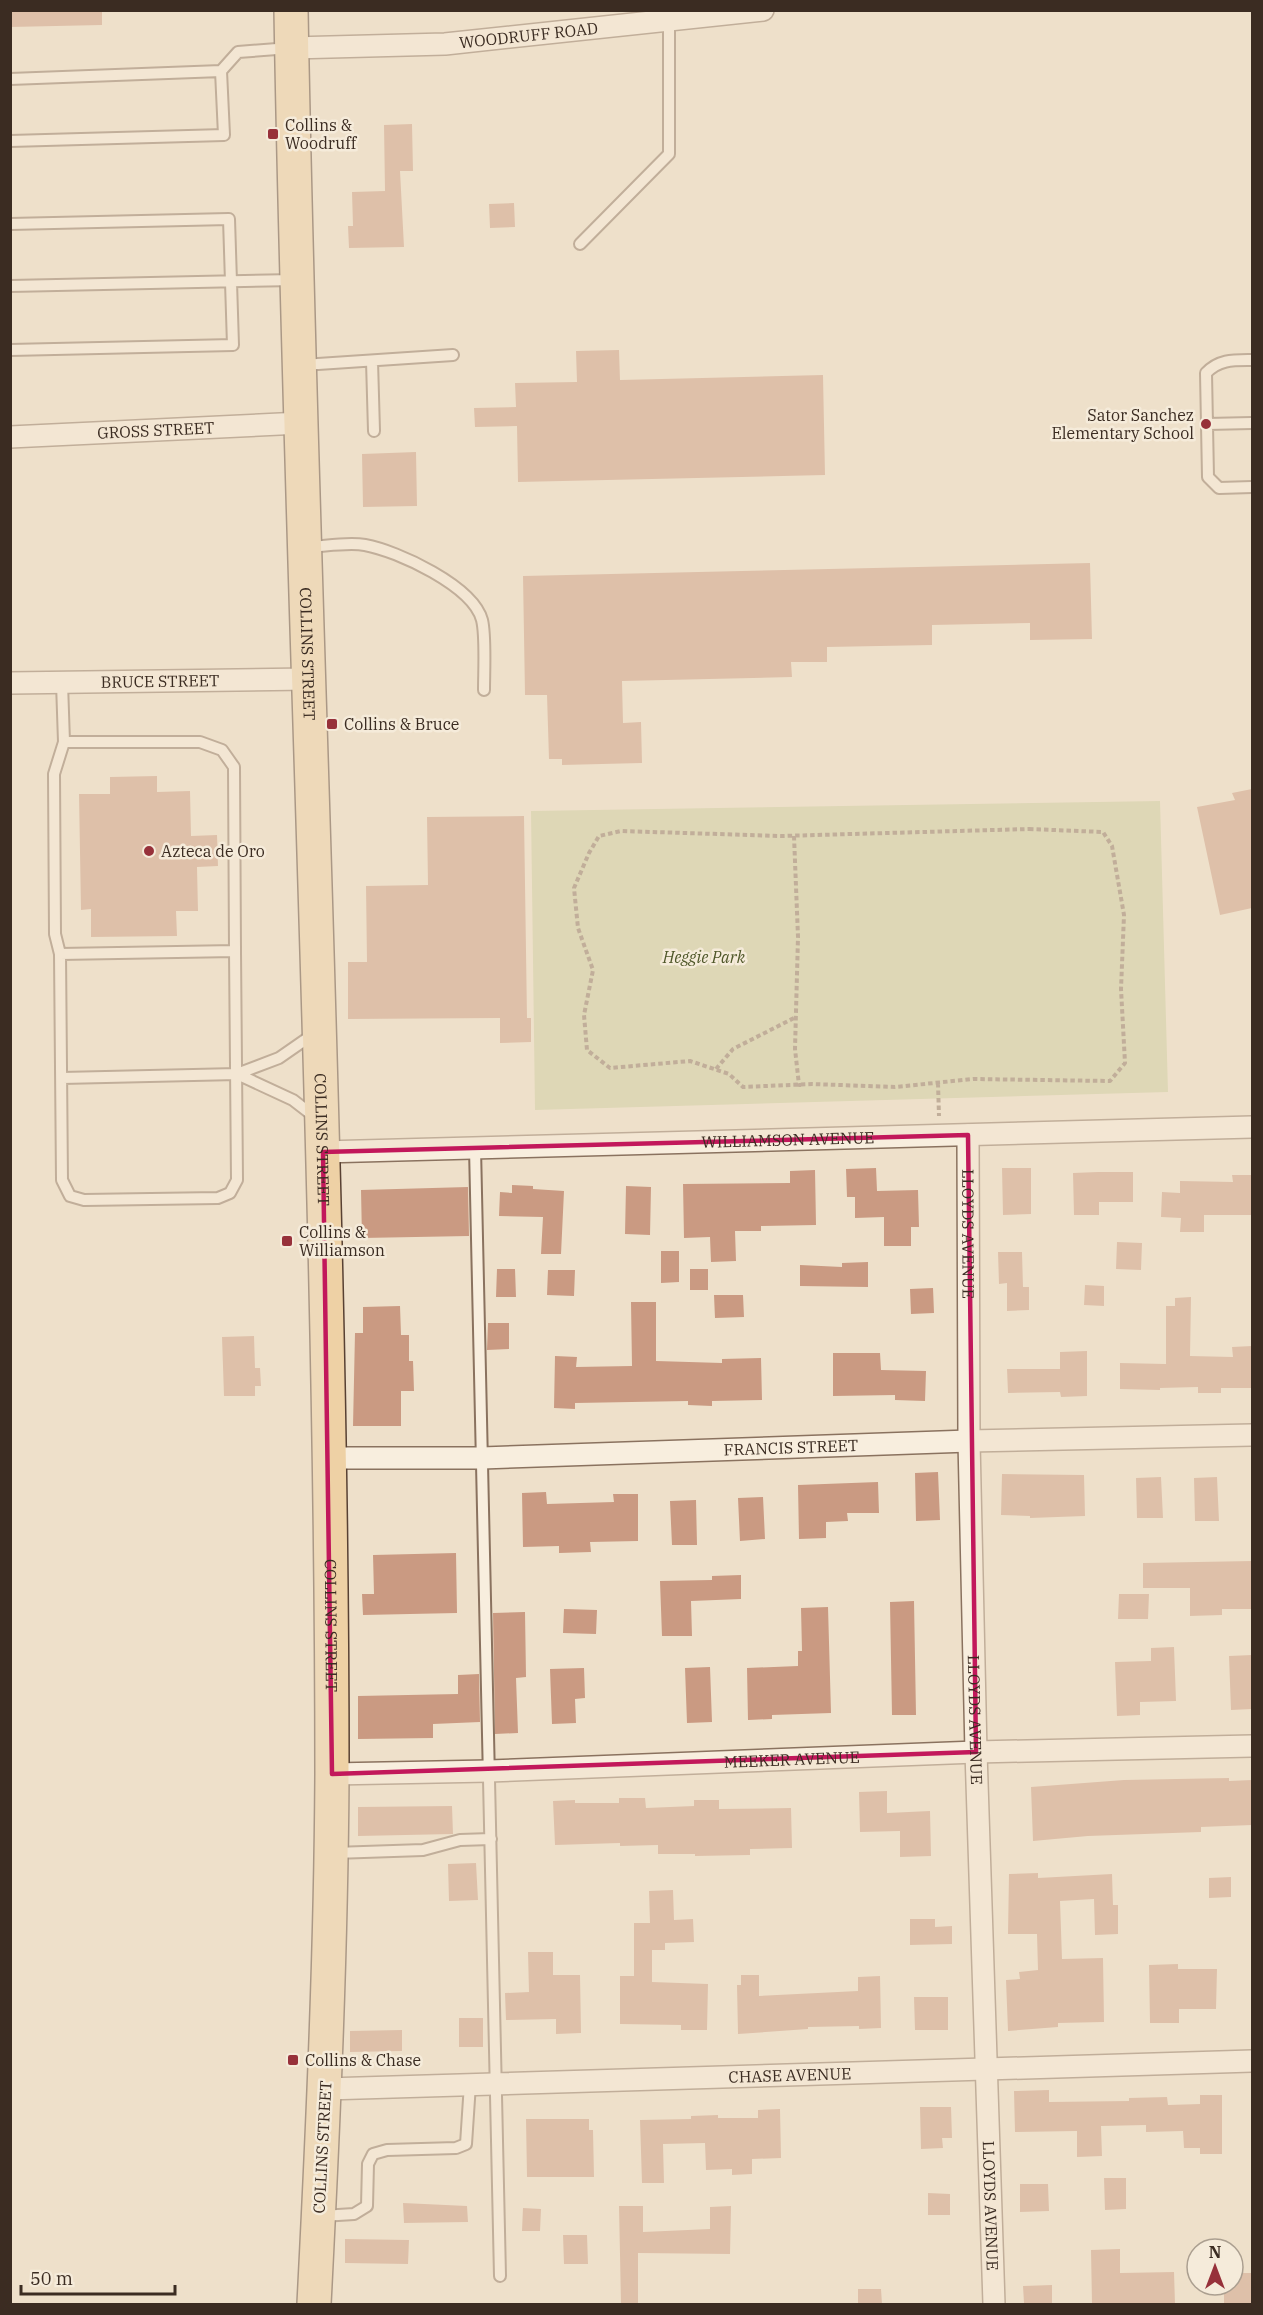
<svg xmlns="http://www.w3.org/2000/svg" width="1263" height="2315" viewBox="0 0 1263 2315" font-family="'IBM Plex Serif',serif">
<rect width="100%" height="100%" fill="#eee0ca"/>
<!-- green -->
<path fill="#cacc9e" d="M1160,801L1168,1092L535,1110L531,811Z"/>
<!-- building -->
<path fill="#ca9a82" d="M10,10H102V25L10,27Z
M412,124L413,171H400L404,247L349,248L348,226H353L352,192L385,191L384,125Z
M514,203L515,227L490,228L489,204Z
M619,350L620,380L823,375L825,475L518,482L517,426L475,427L474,408L516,407L515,383L577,382L576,351Z
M416,452L417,506L363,507L362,454Z
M1090,563L1092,639L1030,640V623L932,625V645L827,647V662H791L792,677L622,681L623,723L641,722L642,763L562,765V759H549L547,695H525L523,576Z
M157,776V792L190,791L191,836L217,835L218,866L197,867L198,911H176L177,936L91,937V909L81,910L79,794H110V777Z
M1252,789V908L1220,915L1197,807L1235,800L1232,793Z
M524,816L527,1018H531V1042L500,1043V1018L348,1019V962H367L366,886L428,885L427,817Z
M876,1168L877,1191L918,1190L919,1227H911V1246H884V1217L855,1218V1197H847L846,1169Z
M1002,1168H1031V1214L1003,1215Z
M815,1170L816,1225L761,1226V1231H735L736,1261L711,1262L710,1237L684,1238L683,1184L790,1183V1171Z
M1098,1172H1133V1202H1099V1215H1074L1073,1173Z
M1232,1175H1252V1215H1204V1232H1180L1181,1218L1161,1217L1162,1192L1180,1193V1181L1233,1182Z
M512,1185L533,1186V1189L564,1191L561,1254H541L543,1217L499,1216L500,1192L512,1193Z
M626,1186L651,1187L650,1235L625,1234Z
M468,1187L469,1236L362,1238L361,1190Z
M1117,1242L1142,1243L1141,1270L1116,1269Z
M661,1251H679V1282L661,1283Z
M998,1252H1022L1023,1287H1029V1310L1007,1311V1283L999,1284Z
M868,1262V1287L800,1286V1265L842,1267V1263Z
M497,1269H515L516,1297H496Z
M690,1269H708V1290H690Z
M548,1270H575L574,1296L547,1295Z
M1085,1285L1104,1286V1306L1084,1305Z
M933,1288L934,1313L911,1314L910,1289Z
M714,1295H743L744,1317L715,1318Z
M1191,1297L1190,1356L1233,1357L1232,1347L1252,1346V1388H1221V1393H1198V1387L1160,1388V1390L1120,1389V1363L1166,1364V1306H1175V1298Z
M631,1302H656V1361L722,1363V1359L761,1358L762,1400L712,1401V1406L688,1405V1401L575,1403V1409L554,1408L555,1356L577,1357L576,1367L632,1366Z
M400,1306L401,1335H409V1361H413L414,1391H401V1426H353L355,1333H363V1307Z
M488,1323H509V1349L487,1350Z
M254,1336L255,1368H260L261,1386H255V1396H224L222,1337Z
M1087,1351V1396L1061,1397L1060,1392L1008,1393L1007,1369H1060V1352Z
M833,1353H880L881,1370L926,1371L925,1401L895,1400V1395L833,1396Z
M938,1472L940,1520L916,1521L915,1473Z
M1002,1474L1084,1475L1085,1516L1030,1518V1516L1001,1515Z
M1161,1477L1163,1518H1137L1136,1478Z
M1217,1477L1219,1521H1195L1194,1478Z
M878,1482L879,1513H847L848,1521L826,1522V1538L799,1539L798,1485Z
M546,1492L547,1504L614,1502L613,1494H638V1541L590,1542L591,1552L559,1553V1546L523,1547L522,1493Z
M763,1497L765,1539L740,1541L738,1498Z
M696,1500L697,1545H672L670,1501Z
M456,1553L457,1613L363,1615L362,1594H374L373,1555Z
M1252,1561V1609H1222V1615L1190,1616V1588H1143V1563Z
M741,1575V1599L691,1601L692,1636H662L660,1581L712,1580V1576Z
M1119,1594H1149L1148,1619H1118Z
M914,1601L916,1715H892L890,1602Z
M828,1607L831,1713L772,1715V1719L748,1720L747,1668L798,1666V1651H802L801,1608Z
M564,1609L597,1610L596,1634L563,1633Z
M525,1612L526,1677L516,1678L518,1733L495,1734L493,1613Z
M1174,1647L1176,1701L1140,1702V1715L1117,1716L1115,1662L1151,1661V1648Z
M1252,1655V1709L1231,1710L1229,1656Z
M710,1667L712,1722L687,1723L685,1668Z
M584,1668L585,1698L575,1699L576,1723L552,1724L550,1669Z
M479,1674L480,1722L433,1724V1738L358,1739V1696L458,1694V1675Z
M1229,1778V1781L1252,1780V1825L1201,1827V1832L1088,1836L1033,1841L1031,1787L1124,1780Z
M887,1791V1813L930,1811L931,1856L900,1857V1831L860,1832L859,1792Z
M619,1798H645L646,1808L694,1806V1800H719V1809L791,1808L792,1848L750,1849V1855L695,1856V1854H658V1845L620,1846V1843L555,1845L553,1801L575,1800V1803H619Z
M452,1806L453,1834L358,1836V1807Z
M476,1863L478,1900L449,1901L448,1864Z
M1038,1873V1878L1112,1874L1113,1905H1118V1934L1095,1935L1094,1899L1060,1901L1062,1959L1103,1958L1104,2022L1058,2023V2027L1008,2031L1006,1980L1020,1979L1019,1972L1038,1970L1037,1934H1008L1009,1874Z
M1231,1877V1897L1209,1898V1878Z
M673,1890L674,1920L693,1919L694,1942L665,1943V1950H652V1982L708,1984L707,2030H681V2025L620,2024V1976H634V1923H650L649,1891Z
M910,1919H935V1927L952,1926V1944L910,1945Z
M528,1952H553V1975H580L581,2033L556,2034V2019L506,2020L505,1993L529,1992Z
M1178,1964V1969H1217L1216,2009H1179V2023H1150L1149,1965Z
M741,1975H759V1996L858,1991V1977L880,1976L881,2028L859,2029V2026L808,2027V2029L738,2034L737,1985H741Z
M914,1997H948V2030H915Z
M459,2018H483V2047H459Z
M402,2030V2051L350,2052V2031Z
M1049,2090V2102L1129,2101V2098L1167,2097L1168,2105L1200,2104V2095H1222V2154H1200V2148H1184L1183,2131L1146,2132V2125L1101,2126L1102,2156L1077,2157V2131L1015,2132L1014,2091Z
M920,2107H951L952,2138H942L943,2148L921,2149Z
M780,2109L781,2158L752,2159V2174L732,2175V2169L706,2170L705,2143L663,2144L664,2183H642L640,2120L691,2119V2116L718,2115V2118H758V2110Z
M526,2119H589V2130H593L594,2177H527Z
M1104,2178H1126V2209L1105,2210Z
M1020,2184H1048L1049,2211L1020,2212Z
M928,2193L950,2194V2215H928Z
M403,2203L467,2206L468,2222L404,2223Z
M619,2206H643V2232L710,2229V2207L731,2206L730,2254L638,2253V2304H621Z
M523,2208L541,2209L540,2231H522Z
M563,2235H587L588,2264H564Z
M345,2239L409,2240L408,2264L345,2263Z
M1120,2249V2273L1174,2272L1175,2304H1092L1091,2250Z
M1233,2273H1252V2304H1224V2285H1233Z
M1052,2285V2304L1024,2303L1023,2286Z
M858,2289H881L882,2304H858Z"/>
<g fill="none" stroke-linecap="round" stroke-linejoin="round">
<defs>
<path id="lane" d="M10,79L221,71L238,52L290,48
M10,141L224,135L221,71
M10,224L229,219L233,345L10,350
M580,244L669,154V22
M10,286L295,280
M1252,360C1234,360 1219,359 1206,373L1208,477L1219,488L1252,487
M372,361L374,431
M303,365L453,355
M1207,424L1252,423
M309,547C327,546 348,542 365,545C398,551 473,586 482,620C486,636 484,672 484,690
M62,683L64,742H200L222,750L234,767L235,951
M235,951L237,1180L230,1193L218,1198L84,1200L70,1196L62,1180L60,954Z
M60,954L55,934L54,774L64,742
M237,1074L293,1100L315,1117
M62,1078L237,1074L279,1058L315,1033
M475,1148L500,2276
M334,1853L423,1850L460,1840L491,1839
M322,2216L354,2214L367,2206L368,2164L373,2154L387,2150L456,2148L466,2144L470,2084"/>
<g id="street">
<path id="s1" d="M292,48L445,44L763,10"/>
<path id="s2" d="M10,437L301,423"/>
<path id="s3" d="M10,683L309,679"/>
<path id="s4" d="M968,1135L969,1441L976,1752L994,2304"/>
<path id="s5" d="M323,1152L1252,1127"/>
<path id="s6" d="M329,1458H482L969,1441L1252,1435"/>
<path id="s7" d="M332,1774L489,1771L976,1752L1252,1746"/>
<path id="s8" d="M326,2089L1252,2061"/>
</g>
<g id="primary">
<path id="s9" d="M291,10C301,599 332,1186 332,1774C331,1951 323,2128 314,2304"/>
</g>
</defs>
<!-- lane casing -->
<use href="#lane" stroke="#8a725f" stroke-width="14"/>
<!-- street casing -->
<use href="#street" stroke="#8a725f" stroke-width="24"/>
<!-- primary casing -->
<use href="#primary" stroke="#584133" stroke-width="36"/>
<!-- path -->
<path stroke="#8a725f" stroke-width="4" stroke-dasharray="4.5 3" stroke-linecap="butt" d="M1029,829L1103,832L1112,846L1124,915L1121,989L1125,1063L1110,1081L973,1079L895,1087L812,1084L743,1087L729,1074L690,1061L610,1068L587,1050L584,1015L593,970L578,928L574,888L589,853L599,836L621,831L781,836Z
M794,836L798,937L795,1049L799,1085H801
M716,1069L733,1049L796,1017
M938,1083L939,1116"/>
<!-- lane -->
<use href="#lane" stroke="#f8eede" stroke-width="10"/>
<!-- street -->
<use href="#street" stroke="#f8eede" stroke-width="21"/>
<!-- primary -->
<use href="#primary" stroke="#eed1a5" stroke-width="33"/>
</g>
<!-- marked area -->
<path d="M0 0H1263V2315H0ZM968,1135L976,1752L332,1774L323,1152Z" fill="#eee0ca" fill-opacity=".55" fill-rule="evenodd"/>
<path fill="none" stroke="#c2185b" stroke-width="4.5" stroke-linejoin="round" d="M968,1135L976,1752L332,1774L323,1152Z"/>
<!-- markers -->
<g fill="#97313a" stroke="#f5ebda" stroke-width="2">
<rect x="267" y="128" width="12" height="12" rx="3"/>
<circle cx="1206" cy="424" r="6"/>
<rect x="326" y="718" width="12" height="12" rx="3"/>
<circle cx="149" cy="851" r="6"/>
<rect x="281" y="1235" width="12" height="12" rx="3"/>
<rect x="287" y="2054" width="12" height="12" rx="3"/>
</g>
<g text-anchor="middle" stroke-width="5" stroke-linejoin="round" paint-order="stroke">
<!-- street labels -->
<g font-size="16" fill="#3b2c22" stroke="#f5ebda">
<text dy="6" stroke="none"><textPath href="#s1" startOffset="237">WOODRUFF ROAD</textPath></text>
<text dy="6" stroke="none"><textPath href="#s2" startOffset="146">GROSS STREET</textPath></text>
<text dy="6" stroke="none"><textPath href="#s9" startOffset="644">COLLINS STREET</textPath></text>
<text dy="6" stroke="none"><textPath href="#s3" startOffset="150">BRUCE STREET</textPath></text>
<text dy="6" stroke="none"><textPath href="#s9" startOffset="1130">COLLINS STREET</textPath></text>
<text dy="6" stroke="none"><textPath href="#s5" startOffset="465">WILLIAMSON AVENUE</textPath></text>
<text dy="6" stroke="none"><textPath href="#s4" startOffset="99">LLOYDS AVENUE</textPath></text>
<text dy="6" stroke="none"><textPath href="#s6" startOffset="462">FRANCIS STREET</textPath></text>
<text dy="6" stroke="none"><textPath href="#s9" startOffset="1616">COLLINS STREET</textPath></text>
<text dy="6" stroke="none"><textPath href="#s4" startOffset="585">LLOYDS AVENUE</textPath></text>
<text dy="6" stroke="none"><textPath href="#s7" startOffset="460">MEEKER AVENUE</textPath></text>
<text dy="6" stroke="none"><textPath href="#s8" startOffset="464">CHASE AVENUE</textPath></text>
<text transform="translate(322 2147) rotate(-87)" y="6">COLLINS STREET</text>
<text dy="6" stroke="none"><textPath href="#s4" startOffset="1071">LLOYDS AVENUE</textPath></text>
</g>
<!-- poi labels -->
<g font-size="16" fill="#3b2c22" stroke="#f5ebda" text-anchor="start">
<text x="285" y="131">Collins &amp;<tspan x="285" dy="18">Woodruff</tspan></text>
<text x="1194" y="421" text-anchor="end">Sator Sanchez<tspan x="1194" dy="18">Elementary School</tspan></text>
<text x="344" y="730">Collins &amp; Bruce</text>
<text x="161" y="857">Azteca de Oro</text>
<text x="299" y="1238">Collins &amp;<tspan x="299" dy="18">Williamson</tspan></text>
<text x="305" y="2066">Collins &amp; Chase</text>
</g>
<!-- park labels -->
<g font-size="16" font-style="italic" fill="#4f5729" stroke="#f5ebda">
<text x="704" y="963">Heggie Park</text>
</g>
</g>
<!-- border -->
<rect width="1263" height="2315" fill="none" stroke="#3b2c22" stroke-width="24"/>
<!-- north arrow -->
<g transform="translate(1215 2267)"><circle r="28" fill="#f5ebda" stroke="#ab9f90" stroke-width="1.5"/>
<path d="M0-4.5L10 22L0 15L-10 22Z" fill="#97313a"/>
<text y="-9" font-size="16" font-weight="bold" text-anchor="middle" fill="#3b2c22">N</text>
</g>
<!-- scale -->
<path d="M21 2285v9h154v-9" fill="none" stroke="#3b2c22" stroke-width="3"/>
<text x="30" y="2285" font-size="18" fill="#3b2c22" stroke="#f5ebda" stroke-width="4.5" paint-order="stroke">50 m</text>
</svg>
